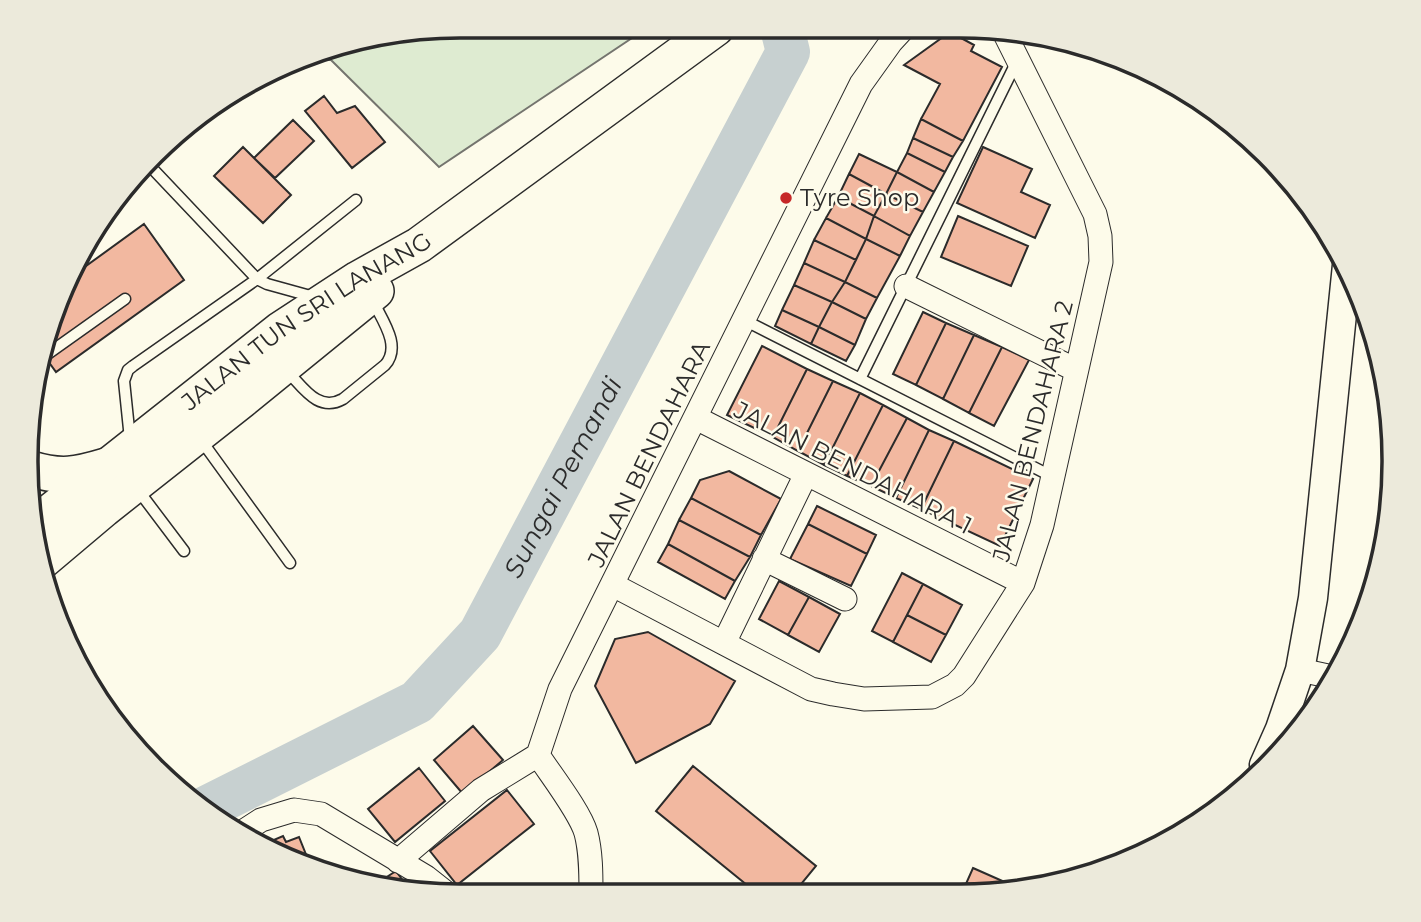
<svg xmlns="http://www.w3.org/2000/svg" width="1421" height="922" viewBox="0 0 1421 922" font-family="Montserrat,sans-serif">
<rect width="100%" height="100%" fill="#fdfbea"/>
<!-- green -->
<path fill="#deebd1" stroke="#74746e" stroke-width="2" d="M461,26L647,28L439,167L331,60L305,57L322,49Z
M282,69L188,128L219,100Z"/>
<g fill="none" stroke-linecap="round" stroke-linejoin="round">
<!-- river -->
<path stroke="#c7d0d0" stroke-width="44" id="s1" d="M206,808L417,702L480,634L788,52L782,28"/>
</g>
<!-- building -->
<path fill="#f2b8a0" stroke="#2b2b2b" stroke-width="2" d="M950,32L974,45L971,51L1002,67L963,141L921,119L940,84L904,65Z
M324,96L337,113L355,106L385,142L352,168L305,111Z
M921,119L963,141L953,157L913,138Z
M293,120L314,141L275,178L254,158Z
M913,138L953,157L945,172L907,153Z
M243,147L291,195L263,223L214,176Z
M983,147L1032,169L1021,192L1050,205L1035,238L957,203Z
M907,153L945,172L934,192L897,172Z
M859,154L897,172L886,194L849,174Z
M897,172L934,192L923,212L886,194Z
M849,174L886,194L874,216L838,197Z
M886,194L923,212L910,236L874,216Z
M838,197L874,216L866,239L826,218Z
M874,216L910,236L900,256L866,239Z
M958,216L1028,246L1011,286L941,257Z
M826,218L866,239L856,260L814,240Z
M144,224L184,280L56,372L43,354L49,321L75,274Z
M866,239L900,256L877,298L845,282Z
M814,240L856,260L845,282L804,263Z
M804,263L845,282L832,302L794,285Z
M845,282L877,298L866,319L832,302Z
M794,285L832,302L819,327L782,310Z
M832,302L866,319L855,345L819,327Z
M782,310L819,327L811,344L775,326Z
M923,312L946,323L916,385L893,374Z
M946,323L974,335L943,399L916,385Z
M819,327L855,345L846,361L811,344Z
M974,335L1002,347L969,413L943,399Z
M762,346L807,369L773,437L727,415Z
M1002,347L1029,360L994,426L969,413Z
M807,369L833,381L798,451L773,437Z
M833,381L860,393L824,465L798,451Z
M860,393L883,405L847,476L824,465Z
M883,405L907,418L871,486L847,476Z
M907,418L929,430L896,498L871,486Z
M929,430L954,441L921,509L896,498Z
M954,441L1033,479L1000,546L921,509Z
M729,471L781,499L761,535L691,498L700,480Z
M691,498L761,535L750,557L679,520Z
M817,506L876,535L867,554L808,524Z
M679,520L750,557L735,581L668,544Z
M808,524L867,554L851,586L790,559Z
M668,544L735,581L725,599L658,562Z
M902,573L923,584L893,642L872,631Z
M779,581L809,597L788,635L759,619Z
M923,584L962,605L946,635L907,615Z
M809,597L840,614L819,652L788,635Z
M907,615L946,635L931,662L893,642Z
M648,632L735,681L710,724L636,763L595,686L615,639Z
M473,726L503,760L463,794L434,760Z
M693,766L816,866L793,894H758L656,811Z
M419,768L445,801L395,842L368,809Z
M507,790L534,824L457,885L430,851Z
M283,836L286,842L299,837L311,867L294,862L272,849L269,842Z
M973,868L1016,887L988,895H961Z
M396,871L411,892H405L376,884Z"/>
<g fill="none" stroke-linecap="round" stroke-linejoin="round">
<defs>
<path id="service" d="M149,165L257,279L356,200
M744,320L1053,477
M42,358L125,299
M287,371C303,387 318,413 343,399L385,365C402,346 382,320 373,301
M860,379L1017,61
M130,439L124,381L128,370L133,366L257,279L267,284L314,297
M201,440L290,563
M138,490L184,551"/>
<path id="minor" d="M906,286L1076,370
M696,418L1023,583
M764,559L845,599
M613,585L811,689L833,694L864,699L932,697L955,685L964,676L1023,583L1042,525L1101,262L1100,236L1095,214L1003,30
M724,643L806,474
M1300,670L1328,676
M538,755C551,775 580,812 586,833C591,852 591,874 591,893
M244,831L261,820L294,810L321,814L426,877L445,892
M398,861L481,790L538,755L560,689L861,84L891,42L903,29"/>
<path id="tertiary" d="M1264,765L1280,729L1300,670L1313,598L1347,265"/>
<g id="primary">
<path d="M31,469C61,478 76,475 106,466"/>
<path id="s2" d="M36,523L280,330L358,279L419,245L716,28"/>
<path d="M40,563L104,509L242,400L376,291"/>
</g>
</defs>
<!-- service casing -->
<use href="#service" stroke="#2b2b2b" stroke-width="13"/>
<!-- minor casing -->
<use href="#minor" stroke="#2b2b2b" stroke-width="25"/>
<!-- tertiary casing -->
<use href="#tertiary" stroke="#2b2b2b" stroke-width="31"/>
<!-- primary casing -->
<use href="#primary" stroke="#2b2b2b" stroke-width="38"/>
<!-- service -->
<use href="#service" stroke="#fdfbea" stroke-width="10"/>
<!-- minor -->
<use href="#minor" stroke="#fdfbea" stroke-width="23"/>
<!-- tertiary -->
<use href="#tertiary" stroke="#fdfbea" stroke-width="28"/>
<!-- primary -->
<use href="#primary" stroke="#fdfbea" stroke-width="35"/>
</g>
<!-- markers -->
<circle fill="#c62828" stroke="#fdfbea" stroke-width="2.5" cx="786" cy="198" r="7"/>
<g text-anchor="middle" stroke-width="5" stroke-linejoin="round" paint-order="stroke">
<!-- poi labels -->
<g font-size="24" fill="#2b2b2b" stroke="#fdfbea" text-anchor="start">
<text x="800" y="206">Tyre Shop</text>
</g>
<!-- street labels -->
<g font-size="24" fill="#2b2b2b" stroke="#fdfbea">
<text dy="8" stroke="none"><textPath href="#s2" startOffset="338">JALAN TUN SRI LANANG</textPath></text>
<text transform="translate(1033 431) rotate(-76)" y="8">JALAN BENDAHARA 2</text>
<text transform="translate(649 454) rotate(-64)" y="8">JALAN BENDAHARA</text>
<text transform="translate(853 468) rotate(27)" y="8">JALAN BENDAHARA 1</text>
</g>
<!-- water labels -->
<g font-size="26" font-style="italic" fill="#2b2b2b" stroke="#fdfbea">
<text dy="9" stroke="none"><textPath href="#s1" startOffset="506">Sungai Pemandi</textPath></text>
</g>
</g>
<!-- crop -->
<path d="M0 0H1421V922H0ZM460 38H960A422 422 0 0 1 1382 460V462A422 422 0 0 1 960 884H460A422 422 0 0 1 38 462V460A422 422 0 0 1 460 38Z" fill="#eceadb" fill-rule="evenodd"/>
<path fill="none" stroke="#2b2b2b" stroke-width="3.5" d="M460 38H960A422 422 0 0 1 1382 460V462A422 422 0 0 1 960 884H460A422 422 0 0 1 38 462V460A422 422 0 0 1 460 38Z"/>
</svg>
